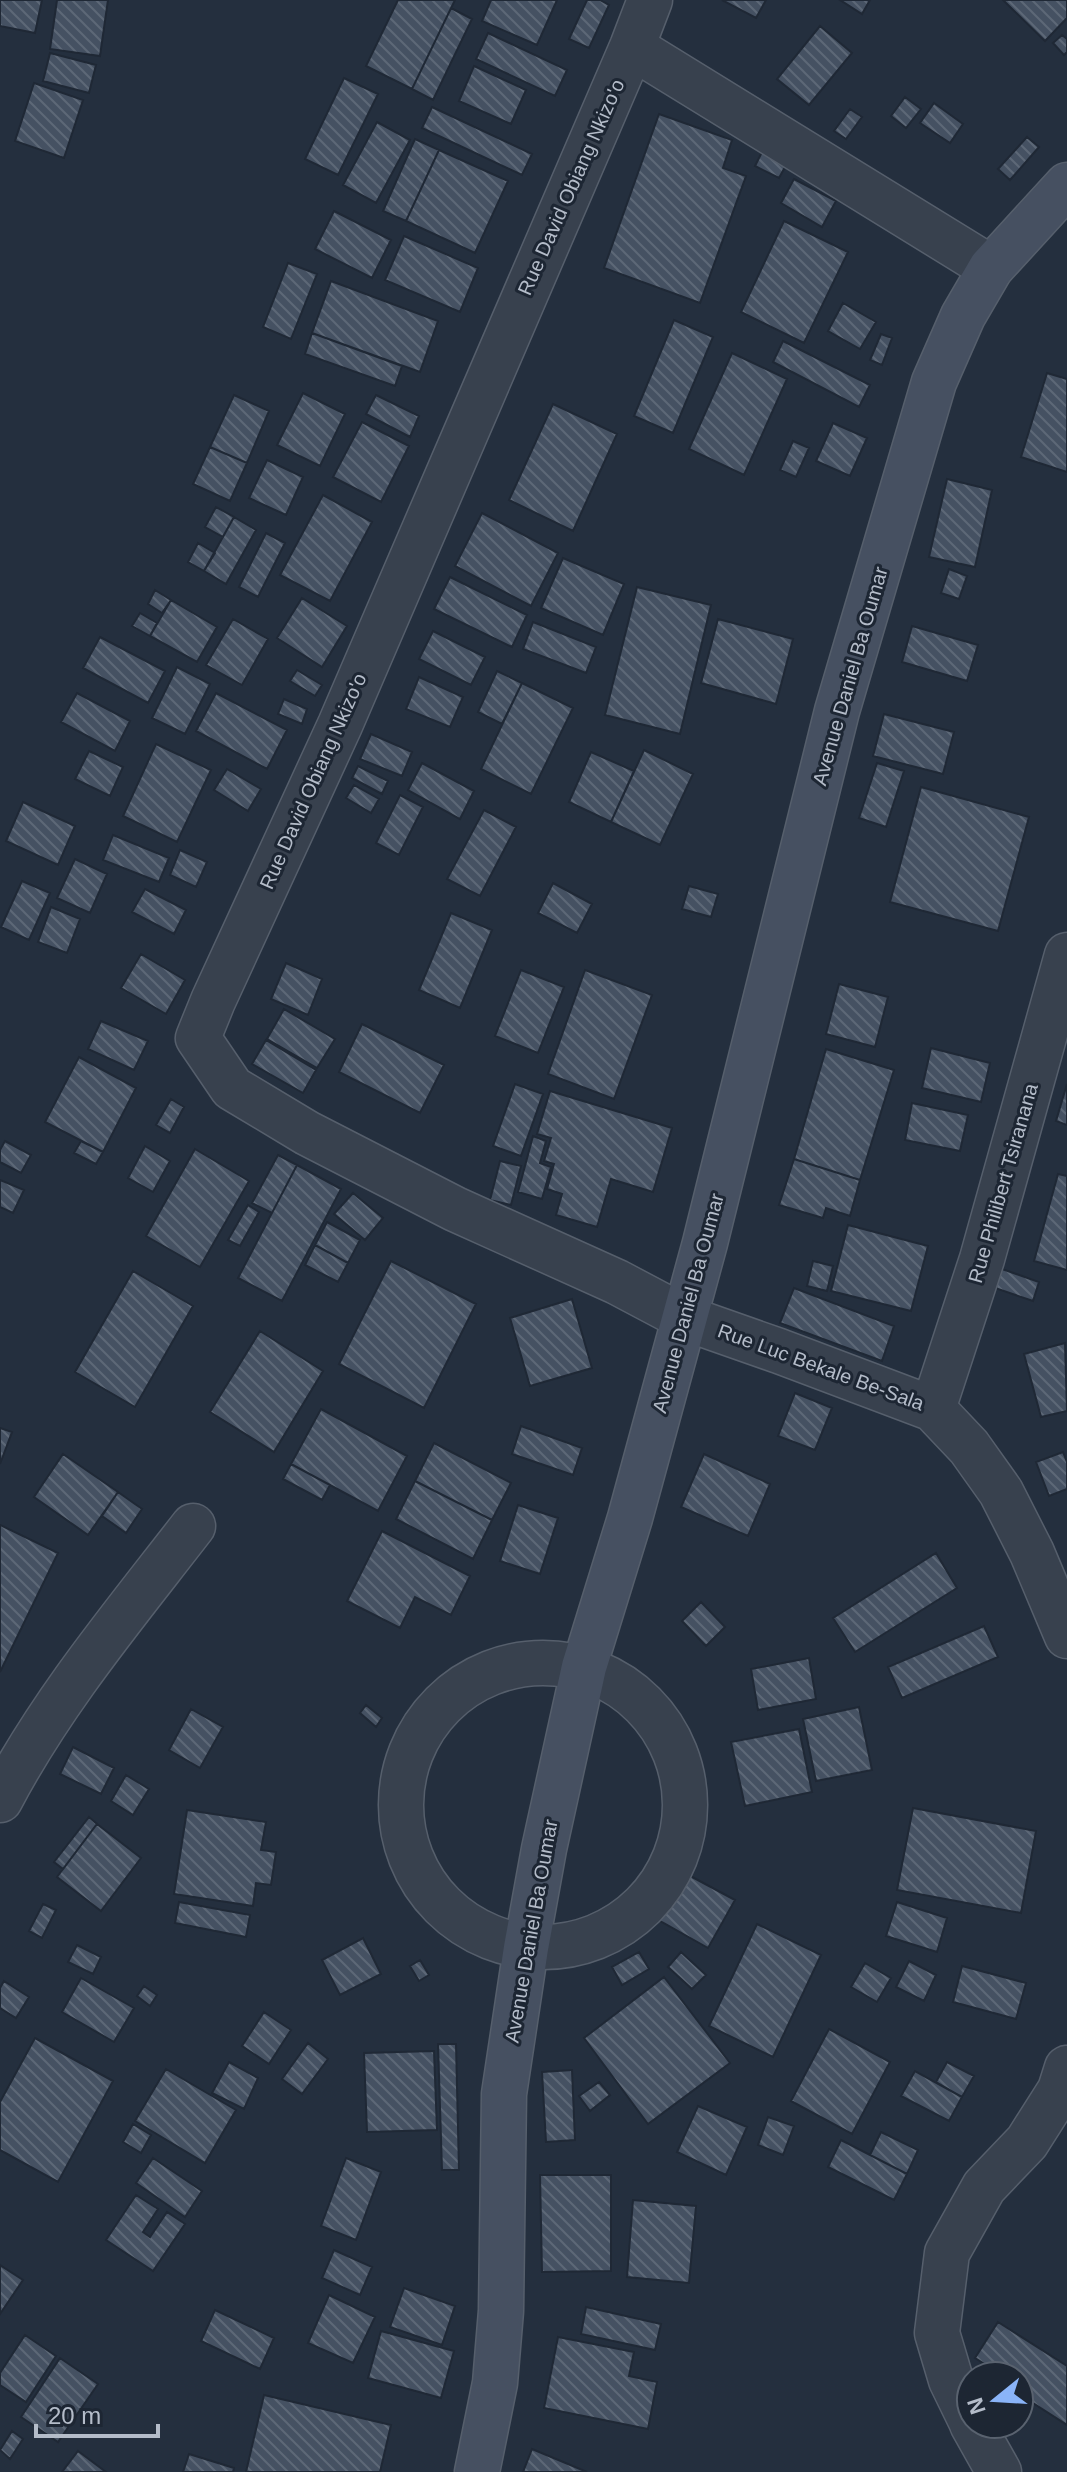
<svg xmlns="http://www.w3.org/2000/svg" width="1067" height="2472" viewBox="0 0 1067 2472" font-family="Arial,sans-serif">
<defs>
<pattern id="building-back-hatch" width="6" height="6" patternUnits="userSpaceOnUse" patternTransform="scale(2)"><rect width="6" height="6" fill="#455162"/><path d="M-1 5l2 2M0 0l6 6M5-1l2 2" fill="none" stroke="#5d6877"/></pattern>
</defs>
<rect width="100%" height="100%" fill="#242f3e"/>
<!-- building -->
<path fill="url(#building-back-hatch)" stroke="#1f2835" stroke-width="2" d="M0,0H42L35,33L0,26Z
M57,0H108L100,56L50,49Z
M398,0H455L412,89L366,66Z
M491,0H557L537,45L482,21Z
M587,0H600L609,5L589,48L569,39Z
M722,0H766L756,18Z
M840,0H870L862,14Z
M1003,0H1067V18L1045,41Z
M451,8L472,19L433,100L412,89Z
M820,26L852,53L809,105L777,79Z
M488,33L567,70L555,96L476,59Z
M1062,35L1067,39V52L1064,55L1053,43Z
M50,53L96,65L89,93L43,81Z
M474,66L526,90L511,124L459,101Z
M344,78L378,94L338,175L305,159Z
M34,83L83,100L64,158L15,141Z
M905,97L921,109L906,128L891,116Z
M934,103L963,124L950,143L920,123Z
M432,107L532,154L522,175L422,128Z
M850,109L862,117L846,139L834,131Z
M659,114L732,140L723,168L746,176L700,303L604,268Z
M377,122L410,140L376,203L343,185Z
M1027,137L1039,147L1010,180L998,169Z
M415,139L439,150L406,221L383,211Z
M765,146L790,158L779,178L755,166Z
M439,150L508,181L475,253L406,221Z
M794,179L836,201L822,227L781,203Z
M334,211L391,240L372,278L315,249Z
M784,221L848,252L804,343L741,312Z
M404,236L478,268L460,312L385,280Z
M288,263L317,274L291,339L263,327Z
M331,281L438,321L420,372L312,333Z
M843,303L876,322L860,349L828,331Z
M674,320L713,337L673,433L634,416Z
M312,333L402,366L395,386L305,354Z
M881,334L892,338L882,365L870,360Z
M783,341L870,385L859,407L773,362Z
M732,353L787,379L744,475L689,449Z
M1047,373L1067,379V472L1021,457Z
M303,393L345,414L320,466L277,445Z
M234,395L269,411L247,463L210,447Z
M376,395L419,416L410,437L366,414Z
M553,404L617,434L573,531L509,500Z
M362,422L409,446L381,502L333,477Z
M833,423L867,438L850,476L816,461Z
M793,441L809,448L796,477L780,470Z
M210,447L247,463L230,501L193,484Z
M267,460L303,477L286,515L249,498Z
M947,479L992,490L975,567L929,557Z
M323,495L372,522L330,601L280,575Z
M216,507L234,517L223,537L205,527Z
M482,513L558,553L531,606L455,566Z
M234,517L256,530L226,584L204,571Z
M266,533L285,543L258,597L239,587Z
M198,543L215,553L204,571L188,562Z
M563,558L624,584L603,635L541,608Z
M949,569L967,576L959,599L941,593Z
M450,577L527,615L512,647L434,609Z
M637,587L711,605L680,734L605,715Z
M155,590L171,600L162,613L148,604Z
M302,598L347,626L322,667L277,638Z
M171,600L217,627L197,662L150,636Z
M140,613L157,623L150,636L132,626Z
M233,619L268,639L242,685L206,665Z
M718,619L793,639L776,704L701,683Z
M533,622L596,647L586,673L523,649Z
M912,626L978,645L967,681L902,662Z
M433,631L485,657L471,685L419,659Z
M100,637L165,671L148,703L83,668Z
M177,667L210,684L185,734L152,718Z
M297,670L322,685L315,696L290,681Z
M497,671L522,683L502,724L478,712Z
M419,677L463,697L450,727L406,709Z
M522,683L573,708L531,794L481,769Z
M77,693L130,721L115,751L61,722Z
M216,693L287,730L267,769L196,731Z
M284,699L307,709L302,724L278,714Z
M884,714L954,732L943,774L873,756Z
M371,734L412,752L402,776L360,759Z
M156,744L211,770L177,842L123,816Z
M644,750L693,774L660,845L611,822Z
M89,751L123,767L110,796L75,779Z
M591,752L634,771L611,822L569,802Z
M422,763L474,791L460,819L408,790Z
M877,763L904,771L886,827L859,818Z
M358,766L388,781L382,794L352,778Z
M227,769L261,789L248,811L214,790Z
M354,785L379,799L371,813L346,798Z
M921,787L1029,817L998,931L890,902Z
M400,795L423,807L399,855L376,843Z
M23,802L75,826L58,865L6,841Z
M484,810L516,827L480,896L447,879Z
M113,835L169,858L159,882L103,860Z
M180,850L207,862L196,887L170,875Z
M75,859L107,874L90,913L57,898Z
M22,881L50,893L29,940L1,927Z
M553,883L592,904L577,933L538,913Z
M689,886L718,894L711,917L682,909Z
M145,889L186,910L174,934L132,912Z
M51,907L80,919L67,953L38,942Z
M451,913L492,930L460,1008L419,990Z
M141,954L185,980L166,1014L121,988Z
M286,963L322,979L308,1015L271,999Z
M521,970L564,987L538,1053L495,1036Z
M585,970L652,995L614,1099L548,1074Z
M839,984L888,997L875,1047L826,1034Z
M284,1009L335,1039L317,1068L267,1039Z
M101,1021L148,1041L134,1070L88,1049Z
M362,1024L444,1065L420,1113L339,1072Z
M266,1040L316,1070L303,1093L252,1064Z
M931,1048L990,1063L981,1102L922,1088Z
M826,1049L894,1070L860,1180L794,1159Z
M79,1057L136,1088L103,1152L45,1122Z
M515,1084L543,1094L521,1156L493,1146Z
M1067,1084V1125L1056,1121Z
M550,1091L672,1128L653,1192L611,1179L597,1227L556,1215L562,1194L547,1189L554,1164L544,1161L551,1138L537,1134Z
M171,1099L184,1107L170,1133L156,1125Z
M912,1103L968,1115L960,1151L905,1140Z
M533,1136L546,1141L540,1163L551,1167L542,1199L518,1192Z
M5,1141L31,1155L21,1173L0,1162V1150Z
M81,1141L103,1152L96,1164L74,1153Z
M145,1146L170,1161L153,1192L128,1178Z
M195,1149L249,1181L200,1267L146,1236Z
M278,1155L297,1165L272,1213L252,1203Z
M794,1159L860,1180L850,1216L826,1208L823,1218L779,1205Z
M500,1161L521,1166L511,1205L490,1200Z
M297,1165L341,1189L282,1301L238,1278Z
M1058,1174L1067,1176V1270L1034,1261Z
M0,1180L24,1190L13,1213L0,1207Z
M353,1193L383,1218L365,1240L334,1214Z
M248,1205L259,1212L240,1246L228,1240Z
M327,1222L360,1240L348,1263L315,1245Z
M848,1225L928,1246L911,1311L831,1291Z
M315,1245L348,1263L338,1282L305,1265Z
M391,1261L476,1304L424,1408L339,1364Z
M813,1261L833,1266L827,1291L807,1286Z
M1002,1269L1039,1282L1033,1301L995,1288Z
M133,1271L193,1306L135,1407L75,1372Z
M794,1288L894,1326L882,1361L780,1323Z
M572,1299L592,1368L530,1386L510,1318Z
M260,1331L323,1371L274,1452L210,1412Z
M1065,1343L1067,1411L1041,1417L1024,1354Z
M795,1393L832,1408L815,1450L778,1436Z
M321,1409L407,1456L378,1511L291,1464Z
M521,1426L582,1448L573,1475L512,1454Z
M0,1428L12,1432L0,1464Z
M434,1443L511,1483L492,1520L415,1481Z
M1063,1452L1067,1462V1489L1049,1496L1036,1462Z
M63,1454L118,1492L88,1535L34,1497Z
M704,1454L770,1484L748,1536L681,1507Z
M291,1464L330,1485L322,1500L283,1479Z
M415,1481L492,1520L473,1559L396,1519Z
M118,1492L142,1509L126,1533L102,1516Z
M518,1505L558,1518L540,1574L500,1561Z
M0,1525L58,1553L0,1672Z
M382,1531L470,1576L451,1615L415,1597L400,1628L347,1601Z
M936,1553L957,1588L855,1652L833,1618Z
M701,1602L725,1627L706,1646L682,1621Z
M984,1626L998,1657L902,1698L888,1667Z
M809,1658L816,1699L758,1710L751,1669Z
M366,1705L382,1718L376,1727L360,1713Z
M859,1707L872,1770L816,1781L803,1719Z
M191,1709L223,1727L200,1768L169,1750Z
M799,1729L812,1792L745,1806L731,1742Z
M73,1747L114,1768L101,1794L60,1774Z
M126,1775L149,1789L133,1815L111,1801Z
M913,1808L1036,1831L1021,1913L897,1890Z
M187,1810L266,1822L261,1850L276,1852L271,1885L256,1883L253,1906L174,1894Z
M89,1817L97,1824L63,1869L54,1862Z
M97,1824L141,1858L101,1911L57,1877Z
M681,1871L735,1900L708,1948L655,1918Z
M179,1902L250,1915L246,1937L175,1923Z
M897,1902L947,1918L937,1952L886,1936Z
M43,1904L56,1910L42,1938L29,1931Z
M757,1924L821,1955L773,2057L709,2026Z
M363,1938L381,1974L340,1995L322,1960Z
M77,1945L101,1957L93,1974L68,1962Z
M639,1952L649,1969L622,1985L612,1967Z
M681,1952L706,1975L692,1989L668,1967Z
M420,1960L429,1975L419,1981L410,1966Z
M909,1961L936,1975L924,2001L896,1987Z
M865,1963L891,1978L877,2002L851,1987Z
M962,1966L1026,1983L1016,2019L953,2002Z
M664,1977L730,2063L648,2124L584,2038Z
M81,1978L134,2008L114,2042L62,2012Z
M4,1981L29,1997L16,2018L0,2008V1988Z
M144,1986L157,1995L150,2006L137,1996Z
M264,2012L291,2030L269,2064L242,2046Z
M829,2029L890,2062L852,2134L791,2101Z
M35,2038L113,2081L58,2182L0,2150V2102Z
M308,2043L328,2059L302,2094L282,2079Z
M438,2044H456L459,2170H442Z
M434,2051L437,2130L367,2132L364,2053Z
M229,2062L258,2078L244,2109L212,2093Z
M947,2062L974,2076L962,2097L936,2082Z
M166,2069L236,2110L205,2163L135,2121Z
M572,2070L575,2140L546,2142L542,2072Z
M915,2071L962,2097L949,2121L901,2096Z
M599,2082L610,2095L590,2111L579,2096Z
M698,2106L747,2127L726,2175L677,2152Z
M768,2117L794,2126L783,2155L758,2145Z
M133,2124L151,2135L141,2153L123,2142Z
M881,2132L918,2150L907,2174L870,2155Z
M841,2140L907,2174L894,2200L828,2167Z
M153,2158L202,2191L185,2217L136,2183Z
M346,2158L381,2172L356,2240L321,2226Z
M540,2175H611V2271L542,2272Z
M136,2195L158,2209L143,2232L150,2237L167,2212L185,2224L153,2271L106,2240Z
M633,2200L696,2206L689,2283L627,2277Z
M334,2250L372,2267L360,2295L322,2278Z
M0,2265L23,2280L0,2314Z
M404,2288L455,2306L442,2345L390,2327Z
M329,2295L375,2317L353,2363L308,2343Z
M586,2307L661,2324L655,2350L581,2334Z
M215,2310L274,2338L260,2369L201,2341Z
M998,2322L1067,2366V2425L1019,2394V2376H990L988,2374L991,2368L975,2358Z
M381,2331L454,2351L441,2398L368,2378Z
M25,2335L56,2356L26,2402L0,2385V2373Z
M558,2337L634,2352L629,2376L657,2382L648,2429L544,2408Z
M60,2358L98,2384L58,2442L21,2417Z
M264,2395L391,2425L380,2472H246Z
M12,2431L23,2439L10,2459L0,2450Z
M532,2449L587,2472H523Z
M78,2451L106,2472H62Z
M189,2454L234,2468L233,2472H183Z"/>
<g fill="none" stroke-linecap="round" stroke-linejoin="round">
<defs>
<path id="street" d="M650,0L632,47L340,725L213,1001L198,1038L232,1088L307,1133L455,1209L617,1282L685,1318L779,1351L933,1409L969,1447L1001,1492L1032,1553L1067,1636
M632,47L991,268
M933,1409L982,1259L1067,955
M401 1805a142 142 0 1 1 284 0a142 142 0 1 1-284 0Z
M0,1800C52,1701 125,1614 193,1526
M971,2421L951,2380L937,2333L947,2253L984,2187L1027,2142L1060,2090L1067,2068
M972,2424L999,2472"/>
<path id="secondary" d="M477,2472L495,2383L501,2311L504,2094L526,1948L544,1849L584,1667L630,1518L705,1243L837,711L934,382L963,316L991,268L1067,185"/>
</defs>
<!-- street casing -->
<use href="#street" stroke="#565f6c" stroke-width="47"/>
<!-- secondary casing -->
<use href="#secondary" stroke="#565f6c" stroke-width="47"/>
<!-- street -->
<use href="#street" stroke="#38414e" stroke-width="44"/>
<!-- secondary -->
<use href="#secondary" stroke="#465061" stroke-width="44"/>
</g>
<g text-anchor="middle" stroke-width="6" stroke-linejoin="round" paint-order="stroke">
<!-- street labels -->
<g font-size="20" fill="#b4bcc9" stroke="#1d2633">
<text transform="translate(571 187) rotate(-66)" y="7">Rue David Obiang Nkizo'o</text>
<text transform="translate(850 676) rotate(-74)" y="7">Avenue Daniel Ba Oumar</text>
<text transform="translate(313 781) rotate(-66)" y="7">Rue David Obiang Nkizo'o</text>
<text transform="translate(1003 1183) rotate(-74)" y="7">Rue Philibert Tsiranana</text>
<text transform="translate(688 1303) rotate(-75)" y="7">Avenue Daniel Ba Oumar</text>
<text transform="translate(821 1367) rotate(20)" y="7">Rue Luc Bekale Be-Sala</text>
<text transform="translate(531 1931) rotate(-80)" y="7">Avenue Daniel Ba Oumar</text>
</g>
</g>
<!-- north arrow -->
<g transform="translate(995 2400) rotate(252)"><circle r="38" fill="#1d2633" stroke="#59626f" stroke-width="2"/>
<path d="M0-6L14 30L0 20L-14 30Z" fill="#8ab4f8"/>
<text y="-12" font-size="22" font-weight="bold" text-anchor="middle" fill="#b4bcc9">N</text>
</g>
<!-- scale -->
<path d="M36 2424v12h122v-12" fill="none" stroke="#b4bcc9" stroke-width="4"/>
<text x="48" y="2424" font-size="24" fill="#b4bcc9" stroke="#1d2633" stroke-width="6" paint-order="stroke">20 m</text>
</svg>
